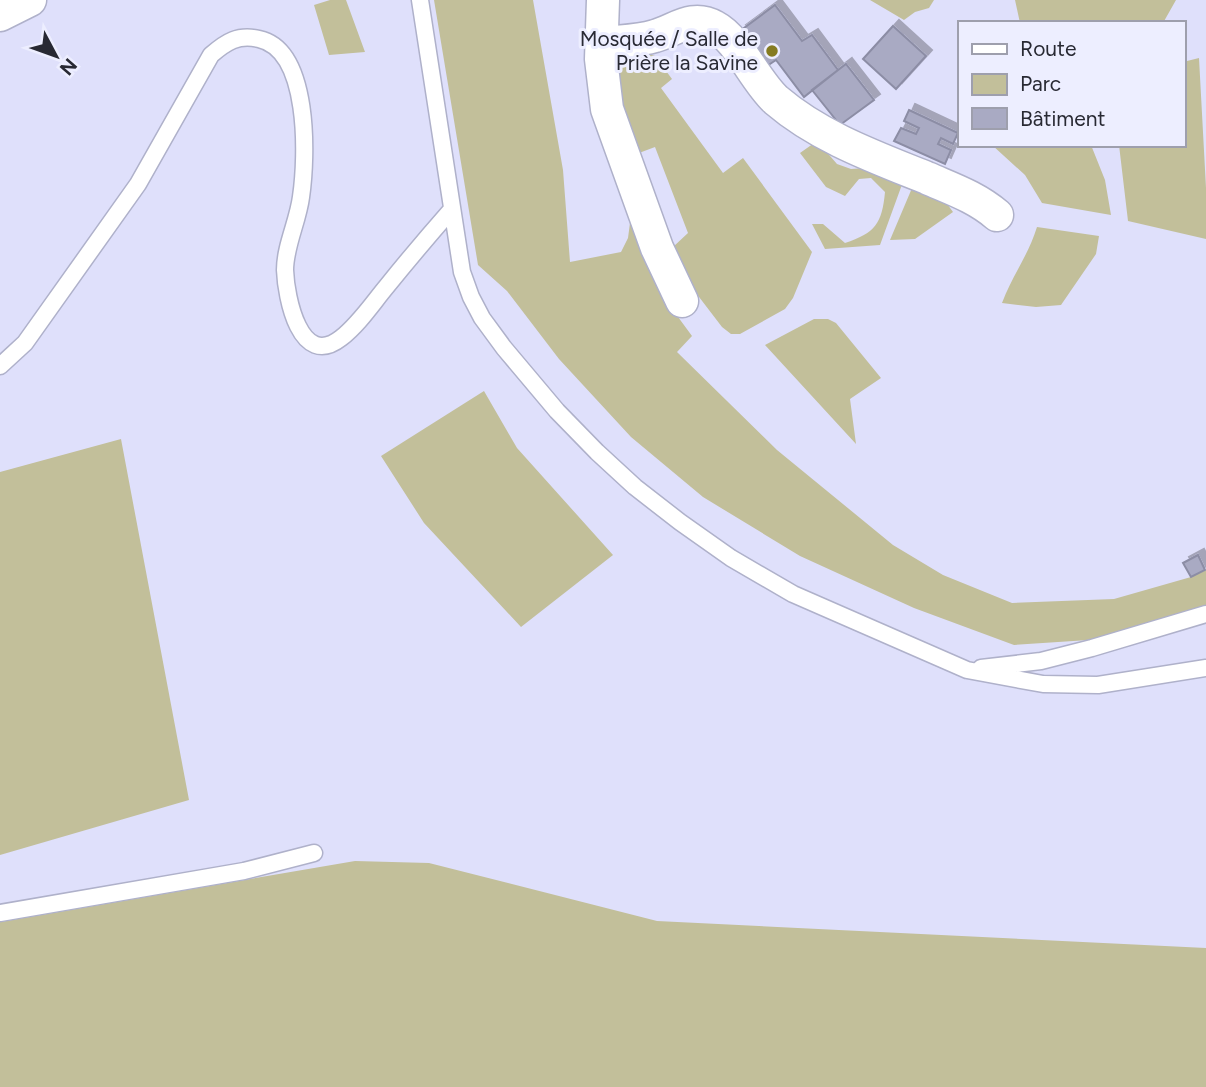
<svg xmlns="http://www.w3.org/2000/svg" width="1206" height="1087" viewBox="0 0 1206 1087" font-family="Figtree,sans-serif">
<defs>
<filter id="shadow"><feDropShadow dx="6" dy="-6" stdDeviation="0" flood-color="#0004"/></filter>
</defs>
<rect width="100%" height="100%" fill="#dfe0fb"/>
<!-- green -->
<path fill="#c2bf9a" d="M330,0H346L365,52L329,55L314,5Z
M434,0H533L563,170L570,262L621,252L628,238L630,223L633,222L670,306L692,336L677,352L777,450L893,545L943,575L1012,603L1114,599L1191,577L1206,570V608L1104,639L1014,645L914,608L800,556L703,497L631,437L559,359L507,291L478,265Z
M870,0H934L929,8L915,12L904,20Z
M1015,0H1176L1163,23H1020Z
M648,54L655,56L672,79L661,88L723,173L743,158L812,252L793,298L785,309L740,334H731L722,327L696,293L673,247L688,233L655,147L639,153L623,104L617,64L625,56Z
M1199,58L1206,188V239L1128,221L1119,145H1183V62Z
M817,141L837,164L851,169L866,168L904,179L880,245L825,249L812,224H823L845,243C875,233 882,224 885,192L871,178L859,179L845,196L826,187L800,153Z
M992,145H1091L1105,180L1111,215L1042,203L1025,175Z
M915,181L937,190L953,212L915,239L890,240Z
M1037,227L1099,236L1096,254L1061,305L1036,307L1002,303C1013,274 1028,256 1037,227Z
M814,319H828L836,323L881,378L850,399L856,444L765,345Z
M484,391L517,448L613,555L521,627L424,523L381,456Z
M121,439L189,800L0,855V472Z
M355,861L429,863L657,921L1206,948V1087H0V922Z"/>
<!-- building -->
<path fill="#a9aac3" stroke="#8c8da5" stroke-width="2" filter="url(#shadow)" d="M775,5L802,41L812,35L838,70L804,97L776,60L767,66L740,31Z
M893,26L926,56L896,89L863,59Z
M846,64L874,100L840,125L812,90Z
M909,110L958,133L953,144L941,138L938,144L951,150L945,164L894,141L901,128L916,134L919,128L904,121Z
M1198,555L1205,570L1191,577L1183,563Z"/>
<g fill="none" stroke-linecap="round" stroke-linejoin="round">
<defs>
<path id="lane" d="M420,0L462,272L471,297L482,318L504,348L557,411L597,452L635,487L680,522L731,558L793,594L967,670L1043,684L1098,685L1206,668
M0,366L25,343L138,184L211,55C226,42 238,34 259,39C310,50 307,156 301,197C298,221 285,246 285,270C286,297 300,370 341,338C359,324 372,304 387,286C408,260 430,234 452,209
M981,668L1041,661L1092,648L1206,614
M0,913L244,871L314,853"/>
<path id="street" d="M603,0L601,59L607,109L657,248L682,301
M0,15L30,0
M603,43C620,41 639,41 655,36C676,30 692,14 715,27C738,39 755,81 776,100C819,137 875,157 927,178C952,189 976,197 997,215"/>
</defs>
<!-- lane casing -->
<use href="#lane" stroke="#afb1ca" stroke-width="19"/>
<!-- street casing -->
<use href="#street" stroke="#afb1ca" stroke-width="35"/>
<!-- lane -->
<use href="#lane" stroke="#fff" stroke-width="16"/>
<!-- street -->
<use href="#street" stroke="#fff" stroke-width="32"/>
</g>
<!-- markers -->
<circle fill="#857b21" stroke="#edeeff" stroke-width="2.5" cx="772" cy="51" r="7"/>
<g text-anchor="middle" stroke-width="6" stroke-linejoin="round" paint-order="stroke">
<!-- poi labels -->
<g font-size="21" fill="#282933" stroke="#edeeff" text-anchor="end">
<text x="758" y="46">Mosquée / Salle de<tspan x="758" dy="24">Prière la Savine</tspan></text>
</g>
</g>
<!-- legend -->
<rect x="958" y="21" width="228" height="126" fill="#edeeff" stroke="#9e9fad" stroke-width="2"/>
<rect x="972" y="44" width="35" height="10" fill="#ffffff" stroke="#9e9fad" stroke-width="2"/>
<text x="1020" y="56" font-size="21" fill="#282933">Route</text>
<rect x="972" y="74" width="35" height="21" fill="#c2bf9a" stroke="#9e9fad" stroke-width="2"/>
<text x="1020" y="91" font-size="21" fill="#282933">Parc</text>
<rect x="972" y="108" width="35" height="21" fill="#a9aac3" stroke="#9e9fad" stroke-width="2"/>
<text x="1020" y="126" font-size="21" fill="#282933">Bâtiment</text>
<!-- north arrow -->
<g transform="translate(56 56) rotate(131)" stroke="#edeeff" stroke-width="5" paint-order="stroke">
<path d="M0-5L12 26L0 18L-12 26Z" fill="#282933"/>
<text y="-10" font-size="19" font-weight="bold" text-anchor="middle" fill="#282933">N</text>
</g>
</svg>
